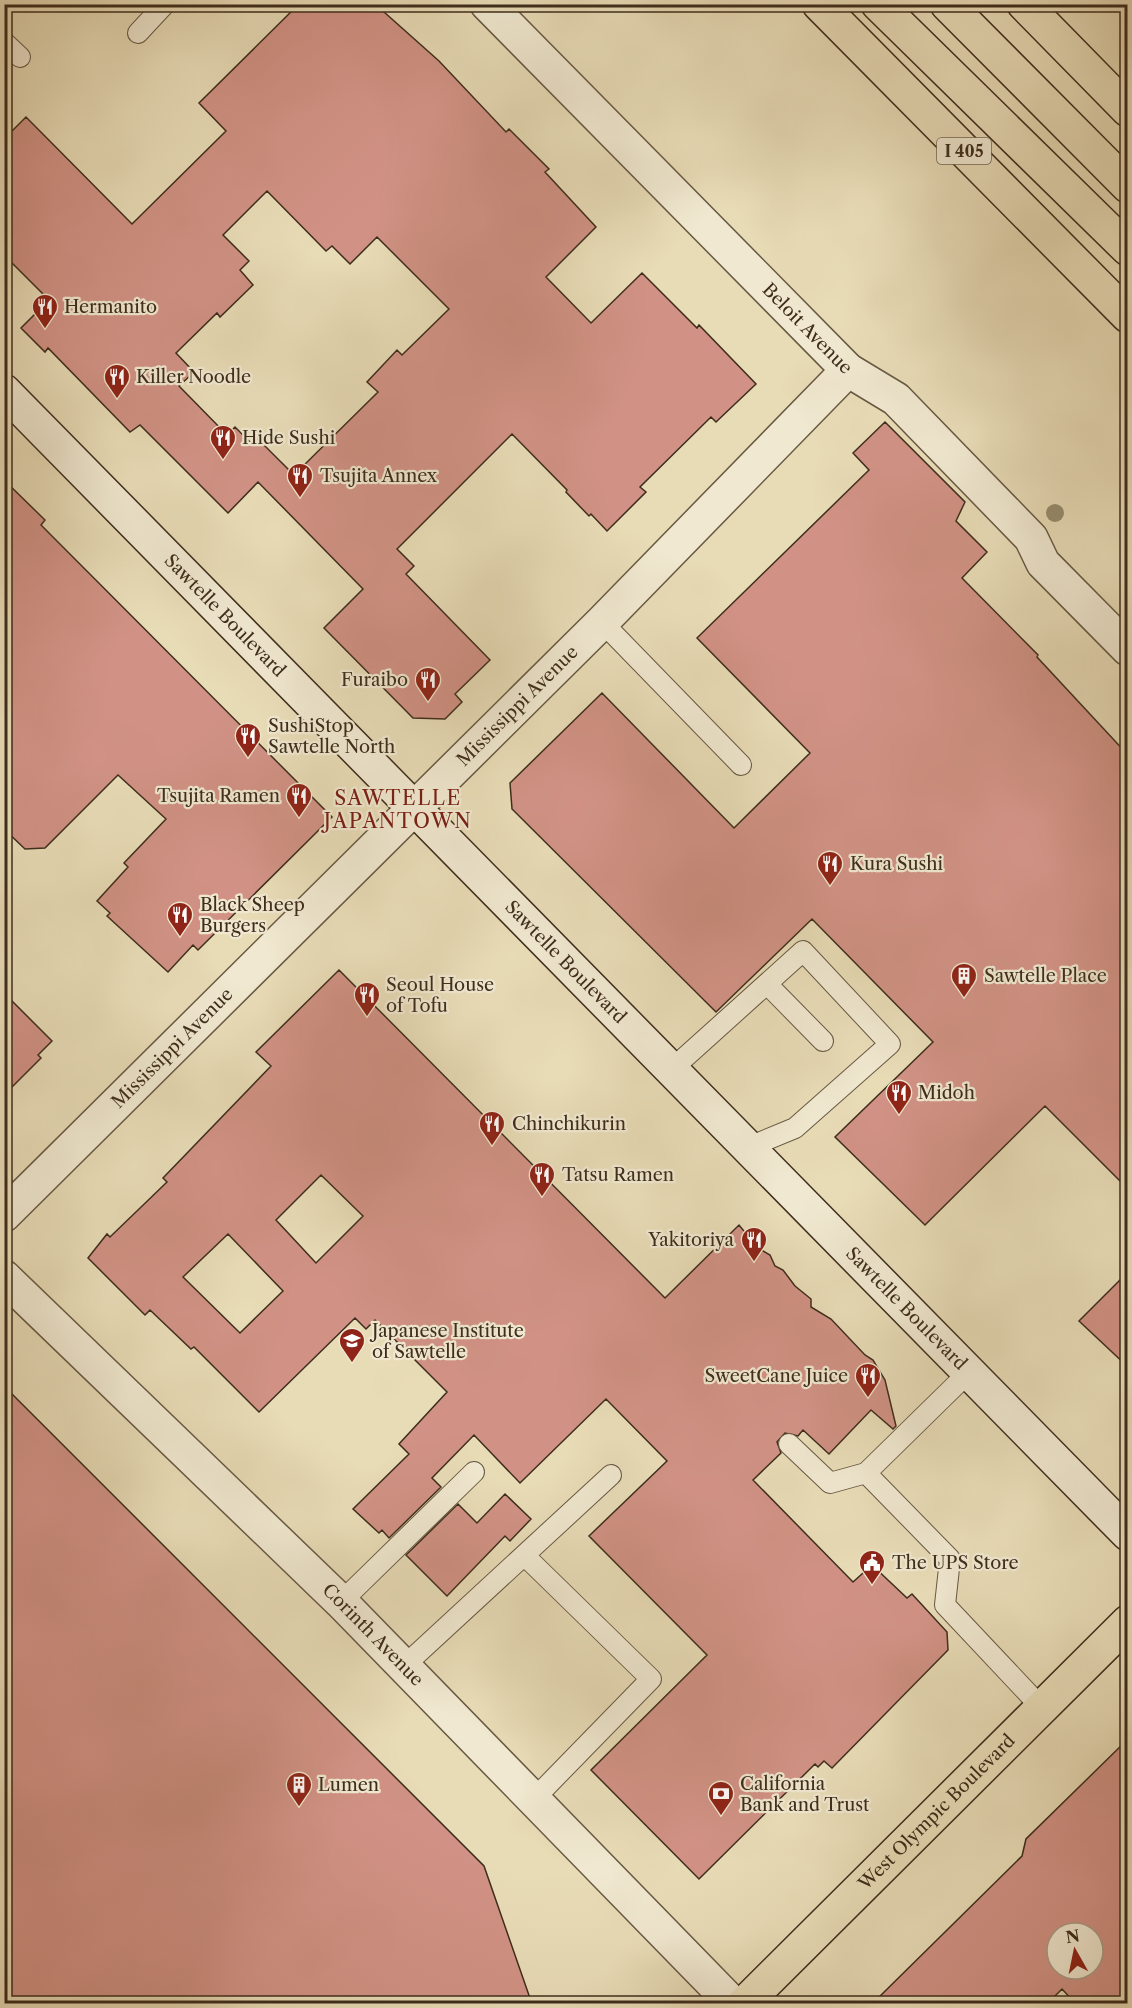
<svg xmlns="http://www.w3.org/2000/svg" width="1132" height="2008" viewBox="0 0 1132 2008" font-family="'Libre Caslon Text',serif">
<rect width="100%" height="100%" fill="#e8dcb7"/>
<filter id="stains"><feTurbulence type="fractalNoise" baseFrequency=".00333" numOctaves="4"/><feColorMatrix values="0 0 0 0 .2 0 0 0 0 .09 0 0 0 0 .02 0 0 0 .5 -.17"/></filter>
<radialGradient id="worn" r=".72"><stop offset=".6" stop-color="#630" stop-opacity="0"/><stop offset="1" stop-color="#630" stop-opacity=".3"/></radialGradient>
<!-- building -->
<path fill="#d19285" stroke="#3e2d1c" stroke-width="1.5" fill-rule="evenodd" d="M299,4H375L439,61L506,132L509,129L549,169L545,172L596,227L546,277L591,323L642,273L697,328L699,325L756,384L716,422L711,417L640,487L646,492L607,531L591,514L589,516L566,492L567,490L512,434L397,549L414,566L406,574L490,660L455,694L462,702L445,719L413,718L324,628L363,589L258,482L228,513L140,425L130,432L48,348L45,352L21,328L49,300L4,255V139L26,117L132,224L226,131L199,103ZM267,191L326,251L332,246L350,264L377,237L449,309L402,355L397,350L367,382L378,392L294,475L257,438L252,444L235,427L227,435L179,386L194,372L176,353L217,313L220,317L253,285L240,270L249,261L223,235Z
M885,422L965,502L956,521L987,552L962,578L1038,655L1037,657L1128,755V1189L1045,1106L925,1225L835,1137L933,1042L812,919L716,1012L512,809L510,783L602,693L734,828L810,753L697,638L869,470L853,453Z
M4,480L45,520L41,525L332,817L198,950L193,945L168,972L107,916L110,913L97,901L128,867L124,863L166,819L118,775L45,848L25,849L4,829Z
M339,970L665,1298L739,1225L758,1248L770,1255L775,1266L783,1270L795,1286L811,1299V1307L831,1319L865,1355L873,1360L885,1380L896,1426L893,1429L871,1410L829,1454L803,1430L798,1436L785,1433L777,1442L781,1453L753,1480L853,1582L872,1565L907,1598L912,1594L947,1632L948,1650L832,1768L824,1761L818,1767L815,1764L699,1879L591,1770L707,1655L589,1536L667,1461L606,1399L520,1483L474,1435L432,1478L441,1487L389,1538L382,1530L379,1533L353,1509L409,1454L399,1444L447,1392L375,1320L366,1329L355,1318L259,1412L194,1347L191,1349L150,1310L145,1315L88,1258L107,1234L110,1237L167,1182L163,1178L271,1066L256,1052ZM321,1175L363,1216L316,1263L276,1220ZM228,1234L283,1291L240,1333L183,1277Z
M4,993L52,1041L38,1055L41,1058L4,1095Z
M1128,1272V1367L1079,1321Z
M4,1386L484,1866L532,2004H4Z
M505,1494L531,1519L510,1541L505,1536L447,1596L406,1555L458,1504L477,1523Z
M1128,1739V2004H1076L1062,1989L1047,2004H872L1022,1856L1026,1839ZM1057,1933H1093V1969H1057Z"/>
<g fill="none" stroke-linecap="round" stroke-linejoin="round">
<defs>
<path id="lane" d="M138,33L165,4
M4,42L20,57
M602,622L741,765
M767,984L823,1041
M672,1069L803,951L890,1044L795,1128L749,1147
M969,1372L866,1473L950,1559L945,1605L1041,1707
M789,1444L830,1483L866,1473
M525,1556L651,1679L534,1799
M341,1602L474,1472
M404,1666L611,1475"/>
<g id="street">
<path id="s1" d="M487,4L848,370L896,399L1031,538L1043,563L1128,649"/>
<path id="s2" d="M4,1215L602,622L848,370"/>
<path id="s3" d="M4,1277L341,1602L733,2004"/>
</g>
<g id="secondary">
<path id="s4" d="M4,391L1128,1534"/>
</g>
<g id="primary">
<path id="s5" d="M744,2004L1128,1622"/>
</g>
<path id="highway" d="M819,4L1128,316
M878,4L1128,249
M947,4L1128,186
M1024,4L1128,110"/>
</defs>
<!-- lane casing -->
<use href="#lane" stroke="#685943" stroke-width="22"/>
<!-- street casing -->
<use href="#street" stroke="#685943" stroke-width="36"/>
<!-- secondary casing -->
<use href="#secondary" stroke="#3e2d1c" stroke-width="36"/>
<!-- primary casing -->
<use href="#primary" stroke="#3e2d1c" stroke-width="36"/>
<!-- highway casing -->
<use href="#highway" stroke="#3e2d1c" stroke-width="36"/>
<!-- lane -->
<use href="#lane" stroke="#f0e8d0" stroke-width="20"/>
<!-- street -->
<use href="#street" stroke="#f0e8d0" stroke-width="33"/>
<!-- secondary -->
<use href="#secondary" stroke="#f0e8d0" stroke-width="33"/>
<!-- primary -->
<use href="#primary" stroke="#e8dcb7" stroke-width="33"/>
<!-- highway -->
<use href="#highway" stroke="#e8dcb7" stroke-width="33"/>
</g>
<!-- trees -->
<circle fill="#978c6f" cx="1055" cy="513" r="9"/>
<!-- icons -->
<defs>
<symbol id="restaurant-pin" viewBox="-11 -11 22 30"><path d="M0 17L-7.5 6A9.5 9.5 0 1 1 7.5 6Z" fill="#8f2418" stroke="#f0e8d0"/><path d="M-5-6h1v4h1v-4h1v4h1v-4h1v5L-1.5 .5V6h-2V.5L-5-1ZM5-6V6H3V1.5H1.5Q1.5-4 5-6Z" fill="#fff"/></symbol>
<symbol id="building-pin" viewBox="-11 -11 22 30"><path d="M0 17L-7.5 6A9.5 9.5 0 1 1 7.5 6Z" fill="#8f2418" stroke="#f0e8d0"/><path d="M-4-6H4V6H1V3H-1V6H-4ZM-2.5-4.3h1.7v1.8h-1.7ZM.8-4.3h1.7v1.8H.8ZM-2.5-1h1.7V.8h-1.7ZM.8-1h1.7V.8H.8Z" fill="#fff"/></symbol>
<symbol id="school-pin" viewBox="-11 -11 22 30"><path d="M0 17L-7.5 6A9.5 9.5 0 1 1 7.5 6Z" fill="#8f2418" stroke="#f0e8d0"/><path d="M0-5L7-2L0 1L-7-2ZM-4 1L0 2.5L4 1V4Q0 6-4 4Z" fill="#fff"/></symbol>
<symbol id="civic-pin" viewBox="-11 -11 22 30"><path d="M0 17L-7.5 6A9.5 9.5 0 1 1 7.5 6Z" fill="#8f2418" stroke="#f0e8d0"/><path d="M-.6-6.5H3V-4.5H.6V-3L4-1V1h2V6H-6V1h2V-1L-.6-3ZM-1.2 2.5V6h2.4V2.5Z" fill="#fff"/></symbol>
<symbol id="bank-pin" viewBox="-11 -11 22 30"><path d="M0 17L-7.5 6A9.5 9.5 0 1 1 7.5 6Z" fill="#8f2418" stroke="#f0e8d0"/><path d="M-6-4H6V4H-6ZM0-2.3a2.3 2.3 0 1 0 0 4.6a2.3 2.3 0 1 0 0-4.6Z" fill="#fff"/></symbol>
</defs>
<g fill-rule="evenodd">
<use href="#restaurant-pin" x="30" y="292" width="30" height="40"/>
<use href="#restaurant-pin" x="102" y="362" width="30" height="40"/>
<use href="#restaurant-pin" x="208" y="423" width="30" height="40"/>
<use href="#restaurant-pin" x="285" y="461" width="30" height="40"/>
<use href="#restaurant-pin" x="413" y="665" width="30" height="40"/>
<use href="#restaurant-pin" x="233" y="721" width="30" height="40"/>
<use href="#restaurant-pin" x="284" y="781" width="30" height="40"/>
<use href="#restaurant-pin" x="815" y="849" width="30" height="40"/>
<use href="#restaurant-pin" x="165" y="900" width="30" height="40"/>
<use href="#building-pin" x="949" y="961" width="30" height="40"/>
<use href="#restaurant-pin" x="352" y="980" width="30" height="40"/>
<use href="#restaurant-pin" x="884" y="1078" width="30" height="40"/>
<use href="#restaurant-pin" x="477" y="1109" width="30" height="40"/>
<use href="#restaurant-pin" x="527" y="1160" width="30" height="40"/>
<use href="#restaurant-pin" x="739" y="1225" width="30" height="40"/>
<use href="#school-pin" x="337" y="1326" width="30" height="40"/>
<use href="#restaurant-pin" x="853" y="1361" width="30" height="40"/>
<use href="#civic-pin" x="857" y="1548" width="30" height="40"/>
<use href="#building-pin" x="284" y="1770" width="30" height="40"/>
<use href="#bank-pin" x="706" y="1779" width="30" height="40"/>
</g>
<g text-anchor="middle" stroke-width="4.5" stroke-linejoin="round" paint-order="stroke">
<!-- shield labels -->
<rect fill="#f0e8d0" stroke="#736552" stroke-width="1.5" x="937" y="138" width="54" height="26" rx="4.5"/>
<g font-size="16" font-weight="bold" fill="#3e2d1c">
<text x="964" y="157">I 405</text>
</g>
<!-- poi labels -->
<g font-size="18" fill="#3e2d1c" stroke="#f0e8d0" text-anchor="start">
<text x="64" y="313">Hermanito</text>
<text x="136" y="383">Killer Noodle</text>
<text x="242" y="444">Hide Sushi</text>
<text x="320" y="482">Tsujita Annex</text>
<text x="408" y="686" text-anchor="end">Furaibo</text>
<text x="268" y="732">SushiStop<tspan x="268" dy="21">Sawtelle North</tspan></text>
<text x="280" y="802" text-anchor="end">Tsujita Ramen</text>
<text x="850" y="870">Kura Sushi</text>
<text x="200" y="911">Black Sheep<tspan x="200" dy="21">Burgers</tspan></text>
<text x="984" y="982">Sawtelle Place</text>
<text x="386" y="991">Seoul House<tspan x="386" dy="21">of Tofu</tspan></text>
<text x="918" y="1099">Midoh</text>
<text x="512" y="1130">Chinchikurin</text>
<text x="562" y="1181">Tatsu Ramen</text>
<text x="734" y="1246" text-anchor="end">Yakitoriya</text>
<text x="372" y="1337">Japanese Institute<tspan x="372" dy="21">of Sawtelle</tspan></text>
<text x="848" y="1382" text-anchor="end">SweetCane Juice</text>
<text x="892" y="1569">The UPS Store</text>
<text x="740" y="1790">California<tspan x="740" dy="21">Bank and Trust</tspan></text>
<text x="318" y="1791">Lumen</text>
</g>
<!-- street labels -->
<g font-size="18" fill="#3e2d1c" stroke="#f0e8d0">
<text dy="6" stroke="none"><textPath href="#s1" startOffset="456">Beloit Avenue</textPath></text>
<text dy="6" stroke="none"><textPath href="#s4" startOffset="315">Sawtelle Boulevard</textPath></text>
<text dy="6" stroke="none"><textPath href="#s2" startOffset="723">Mississippi Avenue</textPath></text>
<text dy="6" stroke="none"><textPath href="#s4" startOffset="801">Sawtelle Boulevard</textPath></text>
<text dy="6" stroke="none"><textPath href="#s2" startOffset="237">Mississippi Avenue</textPath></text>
<text dy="6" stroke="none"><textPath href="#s4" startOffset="1287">Sawtelle Boulevard</textPath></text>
<text dy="6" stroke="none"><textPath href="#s3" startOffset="514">Corinth Avenue</textPath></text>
<text dy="6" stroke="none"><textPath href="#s5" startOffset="272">West Olympic Boulevard</textPath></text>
</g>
<!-- neighbourhood labels -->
<g font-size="20" letter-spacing="1.5" fill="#7a1f14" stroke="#f0e8d0">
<text x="398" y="805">SAWTELLE<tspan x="398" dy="23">JAPANTOWN</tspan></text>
</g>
</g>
<!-- margin -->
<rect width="1132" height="2008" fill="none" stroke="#e8dcb7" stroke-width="24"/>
<rect x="6" y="6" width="1120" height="1996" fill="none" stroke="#3e2d1c" stroke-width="3"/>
<rect x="12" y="12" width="1108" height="1984" fill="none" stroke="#3e2d1c" stroke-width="1.5"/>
<!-- north arrow -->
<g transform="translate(1075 1951) rotate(351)"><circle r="28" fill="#f0e8d0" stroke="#a99d88" stroke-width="1.5"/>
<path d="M0-4.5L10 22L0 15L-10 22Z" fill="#8f2418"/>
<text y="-9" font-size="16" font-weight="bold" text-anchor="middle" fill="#3e2d1c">N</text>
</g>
<rect width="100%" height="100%" filter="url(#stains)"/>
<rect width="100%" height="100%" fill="url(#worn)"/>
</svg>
